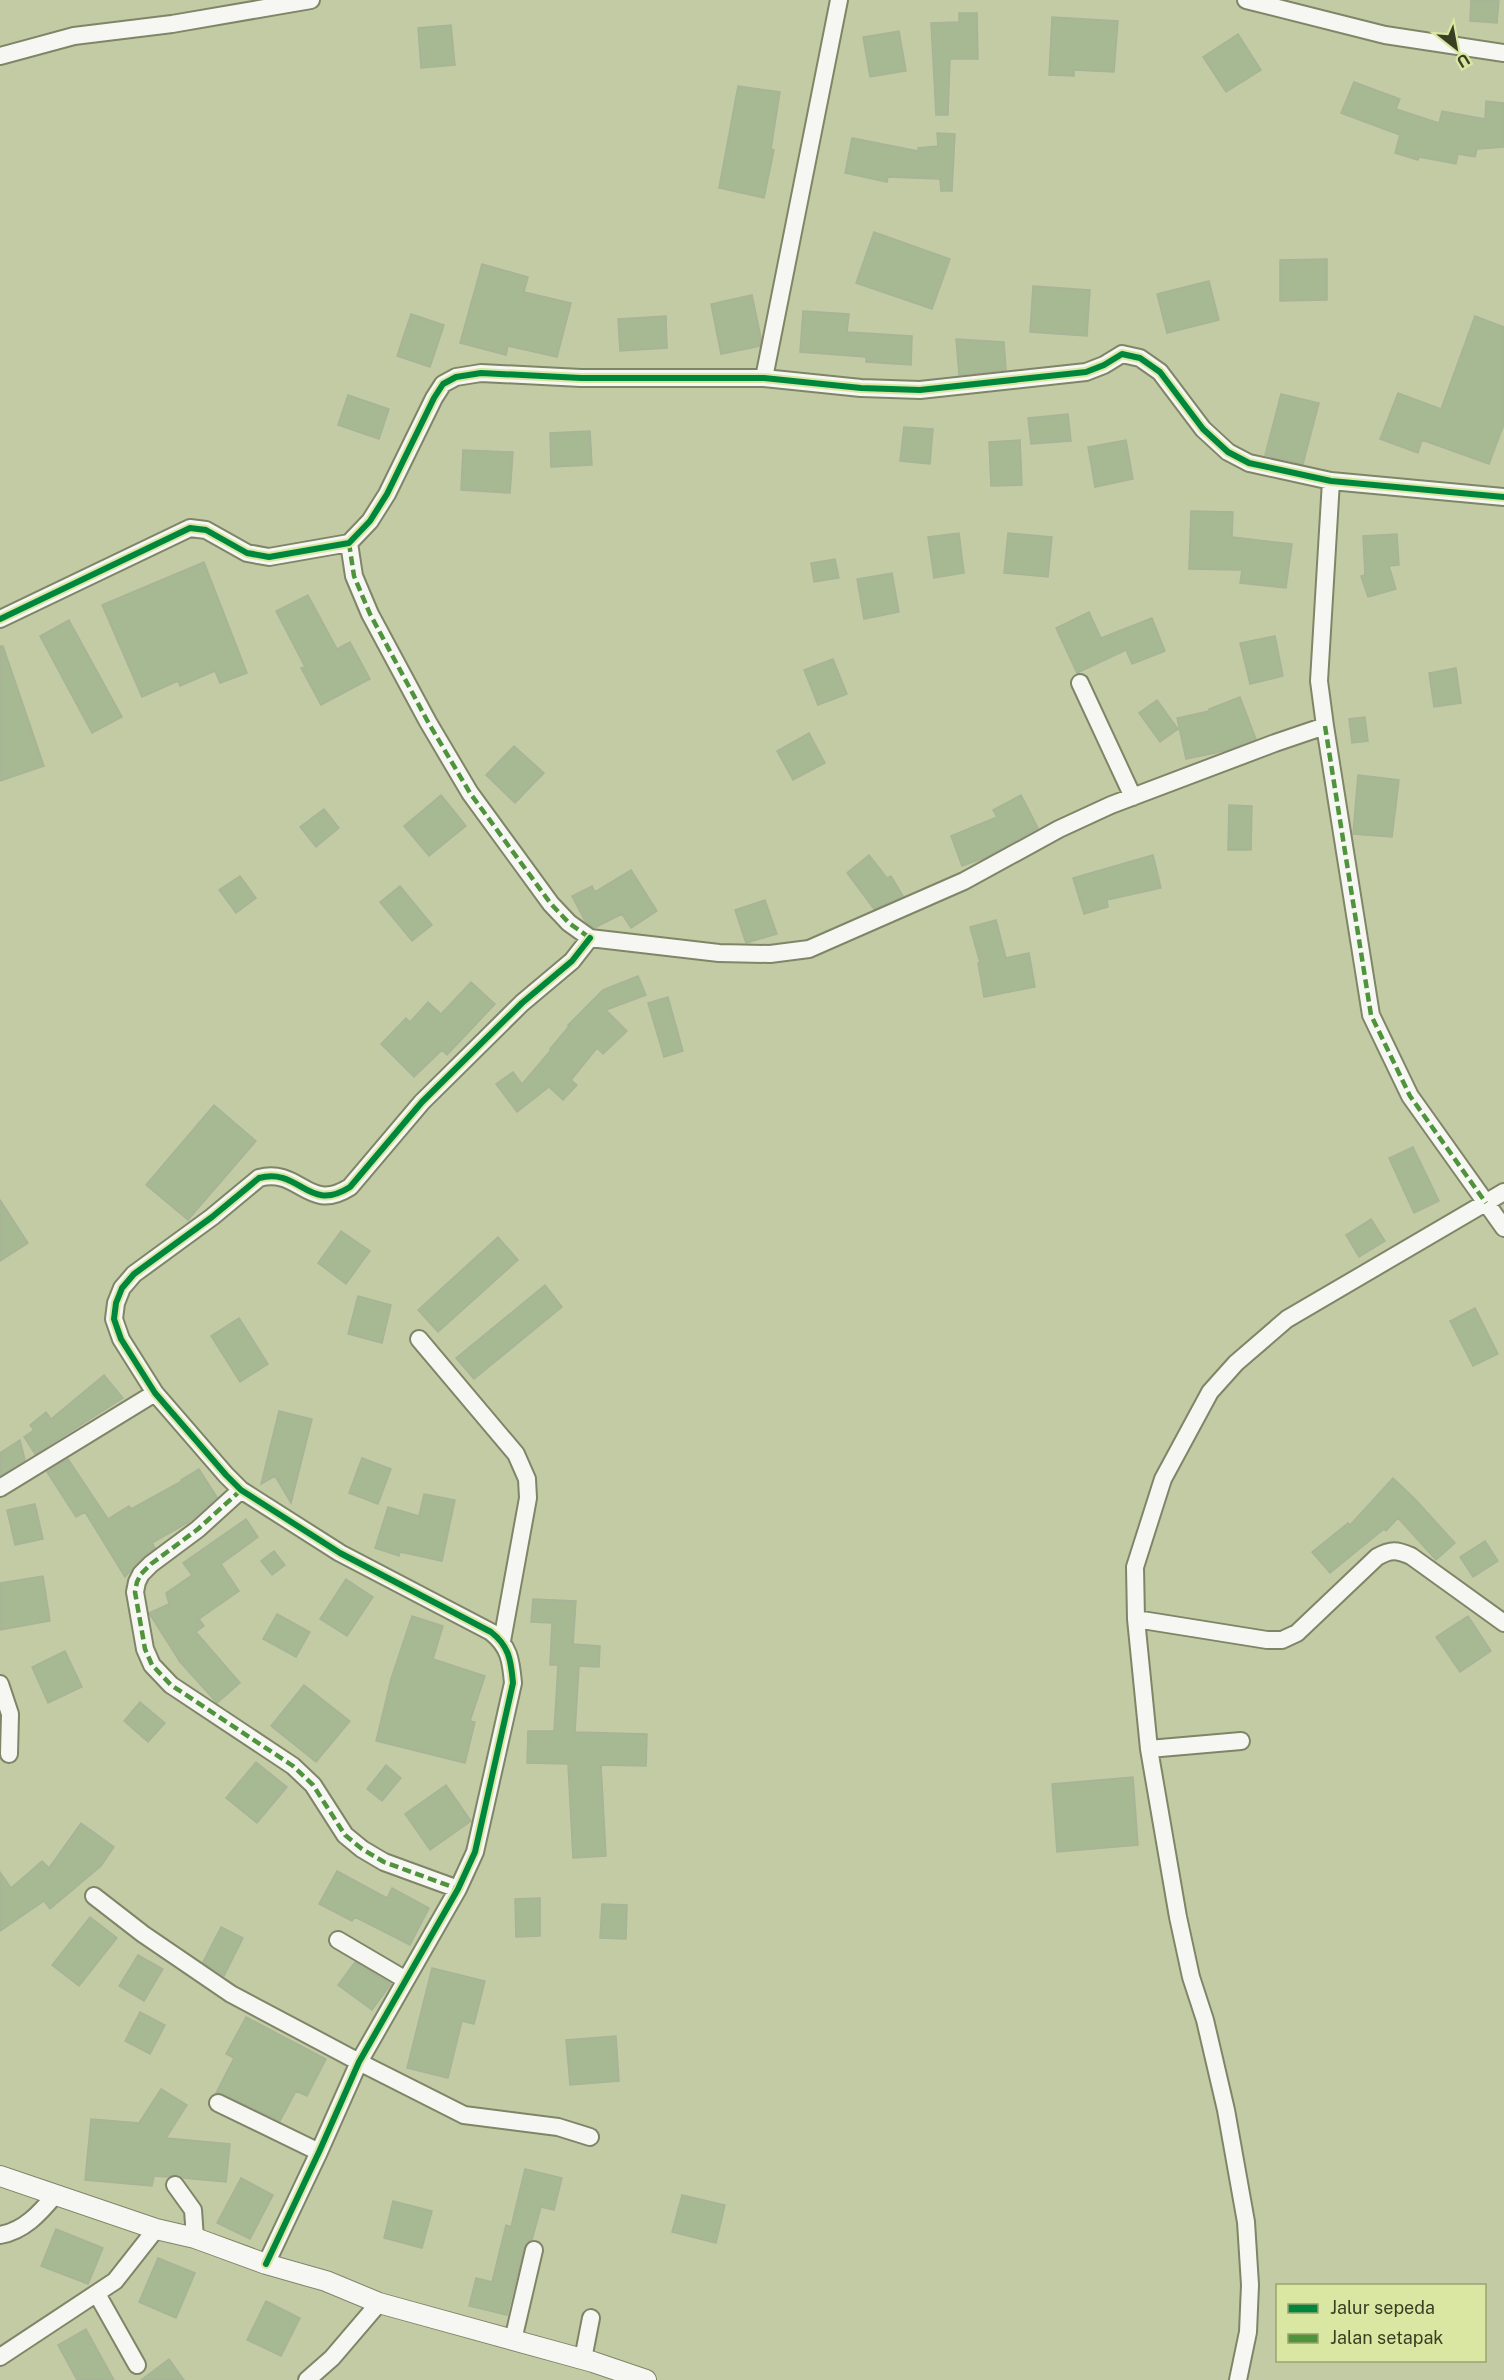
<svg xmlns="http://www.w3.org/2000/svg" width="1504" height="2380" viewBox="0 0 1504 2380" font-family="'Public Sans',sans-serif">
<rect width="100%" height="100%" fill="#c3cba5"/>
<!-- building -->
<path fill="#a6b993" stroke="#a8b397" stroke-width="1.5" d="M1471,0H1499L1497,23L1470,21Z
M959,13H977L978,59H950L948,115H936L931,23L959,22Z
M1052,17L1118,21L1114,72L1074,70V76L1049,75Z
M451,25L455,65L421,68L418,28Z
M899,31L906,71L870,77L863,37Z
M1238,34L1261,70L1226,92L1203,57Z
M1354,82L1400,99L1396,109L1439,123L1442,111L1485,119L1486,101L1504,103V147L1477,149L1475,157L1458,154L1456,164L1419,157L1418,160L1395,153L1400,135L1341,113Z
M738,86L780,92L771,149L774,150L764,198L719,188Z
M937,133L955,134L952,191H941L940,179L888,177L887,182L845,173L852,138L918,151V148L938,146Z
M874,232L950,259L932,309L856,283Z
M1327,259V300L1280,301V260Z
M482,264L528,277L524,292L571,303L557,357L508,346L506,355L460,343Z
M1209,281L1219,320L1167,333L1157,294Z
M1033,286L1090,290L1087,336L1030,332Z
M752,295L761,338L760,346L721,354L711,304Z
M803,311L849,314L847,332L912,336L911,365L866,362V357L800,352Z
M411,314L444,325L430,367L397,356Z
M666,316L667,348L620,351L618,319Z
M1475,316L1504,327V424L1489,464L1422,440L1418,453L1380,439L1398,393L1441,409Z
M956,339L1004,342L1006,370L959,375Z
M1281,394L1319,403L1303,464L1265,455Z
M348,395L389,409L379,439L338,425Z
M1068,414L1071,441L1031,444L1028,418Z
M904,427L933,429L930,464L900,461Z
M590,431L592,465L551,467L550,433Z
M1020,440L1022,485L991,486L989,442Z
M1126,440L1133,479L1095,487L1088,447Z
M463,450L513,452L510,493L461,490Z
M1191,511L1233,512L1232,537L1292,544L1286,588L1240,583L1242,570L1189,569Z
M959,533L964,573L934,578L928,537Z
M1008,533L1052,537L1048,577L1004,573Z
M1397,534L1399,565L1389,566L1396,589L1368,597L1361,576L1365,575L1363,536Z
M835,559L839,578L814,582L811,563Z
M204,562L247,673L220,683L215,671L180,686L178,681L142,697L102,605Z
M892,573L899,612L864,619L857,579Z
M308,595L337,649L350,642L370,679L321,705L301,668L305,667L276,611Z
M1089,612L1101,638L1152,618L1165,651L1132,664L1126,650L1077,673L1056,628Z
M69,620L122,717L92,733L40,636Z
M1275,636L1283,676L1250,684L1240,643Z
M0,646H3L44,766L0,781Z
M833,659L847,694L818,705L804,670Z
M1456,668L1461,703L1434,707L1429,673Z
M1240,697L1256,739L1224,751L1186,759L1177,718L1209,711V709Z
M1157,700L1178,729L1160,742L1139,713Z
M1365,717L1368,741L1352,743L1349,719Z
M809,733L825,763L793,780L777,751Z
M514,746L544,773L515,803L486,775Z
M1358,775L1399,780L1392,837L1353,834Z
M441,795L466,826L429,856L404,826Z
M1021,795L1038,828L984,858L962,866L951,836L997,817L993,810Z
M1229,805L1252,806L1251,850H1228Z
M324,809L339,828L316,847L300,827Z
M869,855L887,878L891,876L903,896L874,909L847,873Z
M1153,855L1161,888L1107,900L1108,907L1084,914L1073,878Z
M631,870L657,911L631,928L622,914L594,928L585,921L572,896L592,886L595,892Z
M240,876L256,898L236,913L219,890Z
M400,886L432,925L412,941L380,902Z
M765,900L777,934L746,943L735,910Z
M996,920L1006,958L1029,953L1035,987L984,997L978,963H980L970,927Z
M638,976L646,995L606,1010L627,1031L603,1054L597,1048L571,1080L577,1085L563,1100L549,1087L517,1112L496,1084L513,1072L522,1084L551,1050L550,1049L570,1025H568L603,990Z
M471,982L495,1004L447,1055L442,1050L414,1077L381,1044L406,1018L410,1022L428,1002L441,1014Z
M668,997L683,1051L664,1057L648,1003Z
M214,1105L256,1141L188,1220L146,1185Z
M1413,1147L1439,1201L1414,1213L1389,1158Z
M0,1200L28,1243L0,1261Z
M1371,1219L1385,1241L1359,1257L1346,1235Z
M341,1231L370,1251L346,1284L318,1263Z
M498,1237L518,1260L438,1332L418,1310Z
M545,1285L562,1307L474,1379L456,1358Z
M358,1296L391,1305L382,1343L348,1334Z
M1475,1308L1498,1354L1473,1366L1450,1321Z
M239,1318L268,1364L240,1382L211,1336Z
M104,1375L123,1398L35,1454L24,1437L34,1430L30,1425L46,1412L51,1419Z
M279,1411L312,1419L291,1503L275,1476L261,1484Z
M20,1440L25,1460L0,1476V1453Z
M362,1458L391,1469L378,1504L349,1493Z
M68,1459L108,1519L129,1506L131,1509L182,1481L181,1480L199,1469L217,1497L189,1522L152,1543L155,1548L144,1556L125,1577L85,1512L76,1517L47,1472Z
M1393,1478L1415,1499L1455,1543L1436,1560L1398,1518L1386,1531L1384,1529L1330,1573L1312,1552L1348,1523L1350,1525Z
M424,1494L455,1500L442,1561L400,1552L399,1556L375,1548L388,1507L419,1516Z
M35,1504L43,1539L15,1545L7,1510Z
M246,1519L258,1537L221,1564L239,1591L199,1619L204,1626L196,1632L240,1683L217,1703L180,1662L149,1613L169,1604L166,1593L192,1575L183,1563Z
M1485,1541L1498,1561L1473,1577L1460,1557Z
M274,1551L285,1565L272,1575L261,1561Z
M43,1576L50,1621L0,1630V1583Z
M346,1579L373,1597L347,1636L320,1619Z
M533,1599L576,1601L573,1644L600,1646L599,1667L579,1666L575,1732L647,1734L646,1766L601,1765L606,1856L573,1858L568,1764L527,1763L528,1731H554L558,1665H550L552,1623L531,1622Z
M277,1614L310,1632L296,1657L263,1639Z
M412,1616L443,1626L433,1659L485,1676L470,1721L475,1722L465,1763L376,1741L391,1679Z
M1468,1616L1491,1651L1460,1672L1436,1637Z
M65,1651L82,1687L48,1703L32,1667Z
M304,1685L350,1721L316,1762L271,1726Z
M140,1702L165,1723L148,1742L124,1721Z
M256,1762L287,1787L257,1823L226,1798Z
M386,1765L401,1778L382,1801L367,1789Z
M1133,1777L1138,1845L1057,1852L1052,1784Z
M446,1785L471,1821L430,1850L405,1814Z
M81,1823L114,1847L101,1866L50,1909L44,1901L0,1931V1872L11,1888L42,1861L49,1868Z
M337,1871L387,1898L392,1888L429,1908L410,1945L355,1917L352,1921L319,1904Z
M540,1898V1936L516,1937L515,1899Z
M602,1904L627,1905L626,1939L600,1938Z
M90,1917L117,1938L79,1986L52,1965Z
M221,1927L243,1938L224,1976L203,1962Z
M138,1955L163,1969L144,2001L119,1986Z
M355,1962L391,1984L372,2010L338,1985Z
M432,1968L485,1981L474,2024L462,2021L448,2078L407,2068Z
M140,2012L165,2025L150,2054L125,2041Z
M246,2017L326,2059L307,2096L296,2091L280,2121L223,2094L216,2093L234,2058L226,2054Z
M616,2036L619,2081L570,2085L566,2040Z
M161,2089L187,2105L166,2138L230,2144L226,2182L183,2178L175,2175L168,2177L154,2176L152,2186L85,2180L91,2119L139,2123Z
M525,2169L562,2178L554,2210L541,2207L532,2240L527,2242L524,2248L507,2315L469,2306L476,2278L492,2282L506,2225L511,2227Z
M241,2178L273,2195L250,2239L217,2223Z
M682,2195L725,2205L716,2243L672,2232Z
M393,2201L432,2211L422,2248L384,2238Z
M56,2229L103,2248L88,2284L41,2266Z
M158,2258L195,2273L176,2318L139,2302Z
M266,2301L300,2318L281,2356L247,2340Z
M86,2329L114,2380H77L58,2345Z
M169,2359L184,2380H141Z"/>
<g fill="none" stroke-linecap="round" stroke-linejoin="round">
<defs>
<path id="minor" d="M1246,0L1385,35L1504,53
M0,56L74,36L172,24L311,0
M764,378L839,0
M349,543L354,576L370,614L428,722L470,793L551,904L569,923L590,938L719,953L770,954L809,949L964,881L1059,829L1111,805L1275,743L1325,726L1319,681L1331,481
M0,619L190,528L206,530L247,553L269,557L349,543L370,521L387,494L434,398L443,384L456,377L481,373L581,378H764L861,388L920,390L1086,372L1104,365L1122,354L1140,358L1160,372L1203,429L1228,452L1249,463L1331,481L1504,497
M1080,683L1133,797
M1325,726L1371,1015L1410,1096L1504,1228
M419,1339L516,1454L527,1479L528,1498L502,1641
M0,1488L155,1393
M241,1490L198,1529L151,1564L141,1574L137,1582L135,1592L145,1649L152,1665L171,1685L293,1766L313,1785L345,1835L362,1849L384,1862L458,1889
M1136,1619L1267,1640H1282L1297,1633L1377,1557C1391,1549 1397,1550 1411,1556L1504,1623
M0,1684L10,1714L9,1754
M1149,1749L1241,1741
M94,1896L143,1934L231,1994L359,2062L464,2115L558,2127L590,2137
M338,1940L406,1980
M218,2103L319,2152
M175,2185L193,2210L195,2238
M0,2235C24,2231 40,2213 55,2195
M266,2264L319,2152L359,2062L458,1889L475,1852L513,1683C511,1660 509,1646 491,1632L340,1553L241,1490L226,1475L155,1393L121,1339L114,1319L116,1303L122,1288L134,1274L212,1217L259,1178C300,1167 308,1214 350,1187L422,1102L522,1003L572,961L590,938
M97,2294L137,2365
M513,2340L534,2250
M0,2357L115,2281L156,2229
M583,2359L591,2318
M307,2380L332,2358L379,2303
M1238,2380L1248,2332L1250,2285L1246,2222L1226,2110L1205,2020L1191,1977L1178,1917L1149,1749L1136,1619L1135,1567L1163,1479L1210,1392L1236,1363L1287,1319L1504,1192"/>
<path id="tertiary" d="M0,2176L156,2229L195,2238L266,2264L326,2281L379,2303L593,2362L646,2380"/>
</defs>
<!-- minor casing -->
<use href="#minor" stroke="#7f8567" stroke-width="20"/>
<!-- tertiary casing -->
<use href="#tertiary" stroke="#7f8567" stroke-width="22"/>
<!-- minor -->
<use href="#minor" stroke="#f6f7f2" stroke-width="16"/>
<!-- tertiary -->
<use href="#tertiary" stroke="#f6f7f2" stroke-width="20"/>
<!-- quiet -->
<path stroke="#4f943c" stroke-width="4.5" stroke-dasharray="9 4.5" stroke-linecap="butt" d="M349,543L354,576L370,614L428,722L470,793L551,904L569,923L590,938
M1325,726L1371,1015L1410,1096L1486,1203
M241,1490L198,1529L151,1564L141,1574L137,1582L135,1592L145,1649L152,1665L171,1685L293,1766L313,1785L345,1835L362,1849L384,1862L458,1889"/>
<defs>
<path id="cycleway" d="M0,619L190,528L206,530L247,553L269,557L349,543L370,521L387,494L434,398L443,384L456,377L481,373L581,378H764L861,388L920,390L1086,372L1104,365L1122,354L1140,358L1160,372L1203,429L1228,452L1249,463L1331,481L1504,497
M266,2264L319,2152L359,2062L458,1889L475,1852L513,1683C511,1660 509,1646 491,1632L340,1553L241,1490L226,1475L155,1393L121,1339L114,1319L116,1303L122,1288L134,1274L212,1217L259,1178C300,1167 308,1214 350,1187L422,1102L522,1003L572,961L590,938"/>
</defs>
<!-- cycleway casing -->
<use href="#cycleway" stroke="#d9e7a3" stroke-width="10"/>
<!-- cycleway -->
<use href="#cycleway" stroke="#00873e" stroke-width="6"/>
</g>
<!-- legend -->
<rect x="1276" y="2284" width="210" height="78" fill="#d9e7a3" stroke="#99a470" stroke-width="1.5"/>
<rect x="1288" y="2304" width="30" height="9" fill="#00873e" stroke="#99a470" stroke-width="1.5"/>
<text x="1330" y="2314" font-size="18" fill="#393f23">Jalur sepeda</text>
<rect x="1288" y="2334" width="30" height="9" fill="#4f943c" stroke="#99a470" stroke-width="1.5"/>
<text x="1330" y="2344" font-size="18" fill="#393f23">Jalan setapak</text>
<!-- north arrow -->
<g transform="translate(1456 48) rotate(149)" stroke="#d9e7a3" stroke-width="4.5" paint-order="stroke">
<path d="M0-4.5L10 22L0 15L-10 22Z" fill="#393f23"/>
<text y="-9" font-size="16" font-weight="bold" text-anchor="middle" fill="#393f23">U</text>
</g>
</svg>
